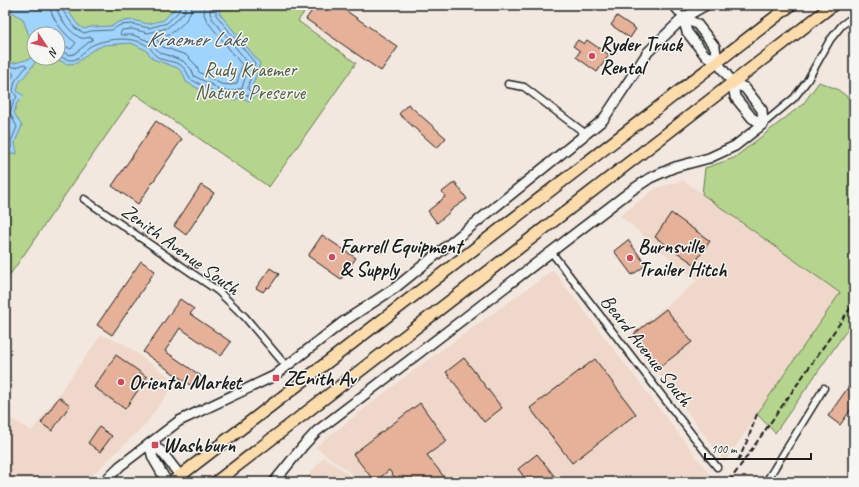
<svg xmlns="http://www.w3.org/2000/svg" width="859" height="487" viewBox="0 0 859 487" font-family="Caveat,sans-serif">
<rect width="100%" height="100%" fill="#f3e8e0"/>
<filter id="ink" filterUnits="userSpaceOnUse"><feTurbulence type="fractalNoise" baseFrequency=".025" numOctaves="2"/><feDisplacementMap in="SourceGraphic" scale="8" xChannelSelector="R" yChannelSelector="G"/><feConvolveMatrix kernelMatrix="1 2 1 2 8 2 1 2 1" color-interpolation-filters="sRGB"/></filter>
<g filter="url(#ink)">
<!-- built -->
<path fill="#efd8ca" d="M683,180L841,293L725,462L629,336L697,281L620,216L656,188Z
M553,270L716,482H363L315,447L411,372Z
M101,335L124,344L176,382L145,425L85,482H5V415L32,431Z
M324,457L359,482H302Z"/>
<!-- green -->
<path fill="#b5d48d" stroke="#687854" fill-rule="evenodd" d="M5,5H309L298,21L356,63L269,187L135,94L5,282ZM34,34H58V58H34Z
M819,82L837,89L854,102V320L775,433L757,414L840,293L702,194L705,168L734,158L803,104Z"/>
<!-- water -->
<path fill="#9fd4fe" stroke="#6b8aa4" d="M14,5H64L78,25L84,29L91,27L112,26L118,22L133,20L148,24L164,20L178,5H220L219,13L260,63L252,87L261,92L249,101L241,97L234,100L215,99L209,94L186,82L184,75L178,68L153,59L146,50L131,43L104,45L91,51L77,63L67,64L54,58H58V34H34V42L28,33L23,19L10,11Z
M32,58L35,63L19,83L17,91L24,96L17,103L14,113L22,126L15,142L17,154L5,152V63H15Z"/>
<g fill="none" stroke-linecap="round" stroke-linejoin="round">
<!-- shore -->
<path stroke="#506676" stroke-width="1" d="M50,5C50,15 59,27 66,34C69,38 73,40 76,43L71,49L58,43
M56,5C56,15 72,35 81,38C85,39 88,37 91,37L93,39L74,54L69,55L58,50
M61,5V8L75,28L84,33L91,31L112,30L120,25L132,24L149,28L167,23L180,10L181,5
M186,5L184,13L167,28L148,33L132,29L122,30L120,34L121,35H133L151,42L159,52L183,61L192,70L194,76L214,86L218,90L232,91L242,88L249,64L212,18L210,13L211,5
M192,5C192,16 180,28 171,33C167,35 162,36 158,37L157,40L163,47L186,55L196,65L199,72L221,84L231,85L237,83L242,65L207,21L204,14L205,5
M58,55C63,58 70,62 76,59C81,57 85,50 89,47C104,38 134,35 149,47C152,49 153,54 156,56C171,66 181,56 190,79L211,90L217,95L233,96L241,93L249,96L251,93L248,89V86L255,63L216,15V5
M5,67H16L25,64L27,66L15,81L13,91L17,97L14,101L10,113L17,127L11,141V148H5
M5,72H12L14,74L10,81L8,90L10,97L5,111"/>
</g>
<!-- building -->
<path fill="#e5b198" stroke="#1c1c1c" d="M316,5H338L398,47L381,71L306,19Z
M617,16L636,29L630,38L611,25Z
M578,40L584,44L587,40L609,55L597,72L576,57L580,51L573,46Z
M408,104L446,138L437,148L399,114Z
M156,121L182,139L138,204L112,186Z
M455,182L467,199L451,210V211L437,223L428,211L445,197L442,192Z
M201,185L214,193L186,235L174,226Z
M671,213L710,241L694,264L655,237Z
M322,235L356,258L341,279L308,256Z
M628,240L646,265L632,275L614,251Z
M141,261L155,271L112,335L97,325Z
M270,268L279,274L269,288L267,287L263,292L256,288Z
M180,299L194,309L190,314L231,342L221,356L180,328L165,351L201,376L197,381L190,385L143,352Z
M666,309L692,342L660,367L634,334Z
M116,355L147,377L125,409L94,387Z
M464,358L502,408L484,422L446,372Z
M595,359L636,414L572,463L530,408Z
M854,379V405L840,425L828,416Z
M59,397L70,405L52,431L41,423Z
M420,403L447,441L427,455L448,482H398L389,470L375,482L353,454Z
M99,427L112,436L100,452L88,443Z
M537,454L559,482H528L518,469Z"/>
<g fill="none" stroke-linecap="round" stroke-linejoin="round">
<defs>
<path id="street" d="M672,5L683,18
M508,84L524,87L586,134
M763,124L794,98L807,81L830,40L842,25L854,16
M84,199L218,291L245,317L287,367
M552,253L717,467
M766,482L824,388"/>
<path id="secondary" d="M683,18L687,32L705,55L717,62L733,83L735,97L752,118L763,124
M683,18L697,24L715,47L717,62
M733,83L745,88L762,110L763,124
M149,444L161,451L185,482
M149,444L153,458L167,482
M104,482L120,466L179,421L274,376L343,322L395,288L603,120L648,52L683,18L706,5
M274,482L303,446L317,431L632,190L650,178L675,167L709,158L735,146L763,124"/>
<path id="highway" d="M172,482L791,5
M216,482L833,5"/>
</defs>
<!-- street casing -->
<use href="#street" stroke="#1c1c1c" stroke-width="9"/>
<!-- secondary casing -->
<use href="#secondary" stroke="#1c1c1c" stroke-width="12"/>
<!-- highway casing -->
<use href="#highway" stroke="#1c1c1c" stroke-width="14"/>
<!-- street -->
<use href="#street" stroke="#f6f6f2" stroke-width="6"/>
<!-- secondary -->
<use href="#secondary" stroke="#f6f6f2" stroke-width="9"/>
<!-- highway -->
<use href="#highway" stroke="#fddcac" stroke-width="11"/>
<!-- rail -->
<path stroke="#1c1c1c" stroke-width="2" stroke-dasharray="6 3" stroke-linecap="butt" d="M738,461L748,439L757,414
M729,482L854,303"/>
</g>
</g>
<!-- markers -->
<g fill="#d1495b" stroke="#f6f6f2" stroke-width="1.5">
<circle cx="592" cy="56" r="4"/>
<circle cx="332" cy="257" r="4"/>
<circle cx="630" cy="258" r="4"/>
<rect x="272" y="374" width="8" height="8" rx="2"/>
<circle cx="121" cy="382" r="4"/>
<rect x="151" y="441" width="8" height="8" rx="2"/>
</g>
<g text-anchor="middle" stroke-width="3" stroke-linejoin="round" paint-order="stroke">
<!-- poi labels -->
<g font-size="20" font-weight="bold" fill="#1c1c1c" stroke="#f6f6f2" text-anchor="start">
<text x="600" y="51">Ryder Truck<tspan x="600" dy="23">Rental</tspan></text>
<text x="340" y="253">Farrell Equipment<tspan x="340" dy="23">&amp; Supply</tspan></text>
<text x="638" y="253">Burnsville<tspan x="638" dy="23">Trailer Hitch</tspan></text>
<text x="284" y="385">ZEnith Av</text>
<text x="129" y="389">Oriental Market</text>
<text x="163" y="452">Washburn</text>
</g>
<!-- park labels -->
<g font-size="20" fill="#525c44" stroke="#f6f6f2">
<text x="250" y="76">Rudy Kraemer<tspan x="250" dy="23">Nature Preserve</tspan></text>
</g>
<!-- street labels -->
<g font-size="20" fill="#1c1c1c" stroke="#f6f6f2">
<text transform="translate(181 249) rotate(36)" y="7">Zenith Avenue South</text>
<text transform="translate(647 350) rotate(52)" y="7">Beard Avenue South</text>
</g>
<!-- water labels -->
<g font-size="21" font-style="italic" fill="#435360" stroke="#f6f6f2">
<text x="196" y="46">Kraemer Lake</text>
</g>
</g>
<!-- margin -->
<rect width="859" height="487" fill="none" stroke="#f6f6f2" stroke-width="20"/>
<rect x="10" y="10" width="839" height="467" fill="none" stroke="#1c1c1c" stroke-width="1.5" filter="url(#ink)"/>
<!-- north arrow -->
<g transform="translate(46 46) rotate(125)"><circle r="19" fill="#f6f6f2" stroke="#9f9f9c"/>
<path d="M0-3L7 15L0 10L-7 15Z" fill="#d1495b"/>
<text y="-6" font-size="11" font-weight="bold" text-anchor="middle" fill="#1c1c1c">N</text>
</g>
<!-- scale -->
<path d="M705 453v6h106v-6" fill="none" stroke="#1c1c1c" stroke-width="2"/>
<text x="711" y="453" font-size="12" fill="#1c1c1c" stroke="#f6f6f2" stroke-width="3" paint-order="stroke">100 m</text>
</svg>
